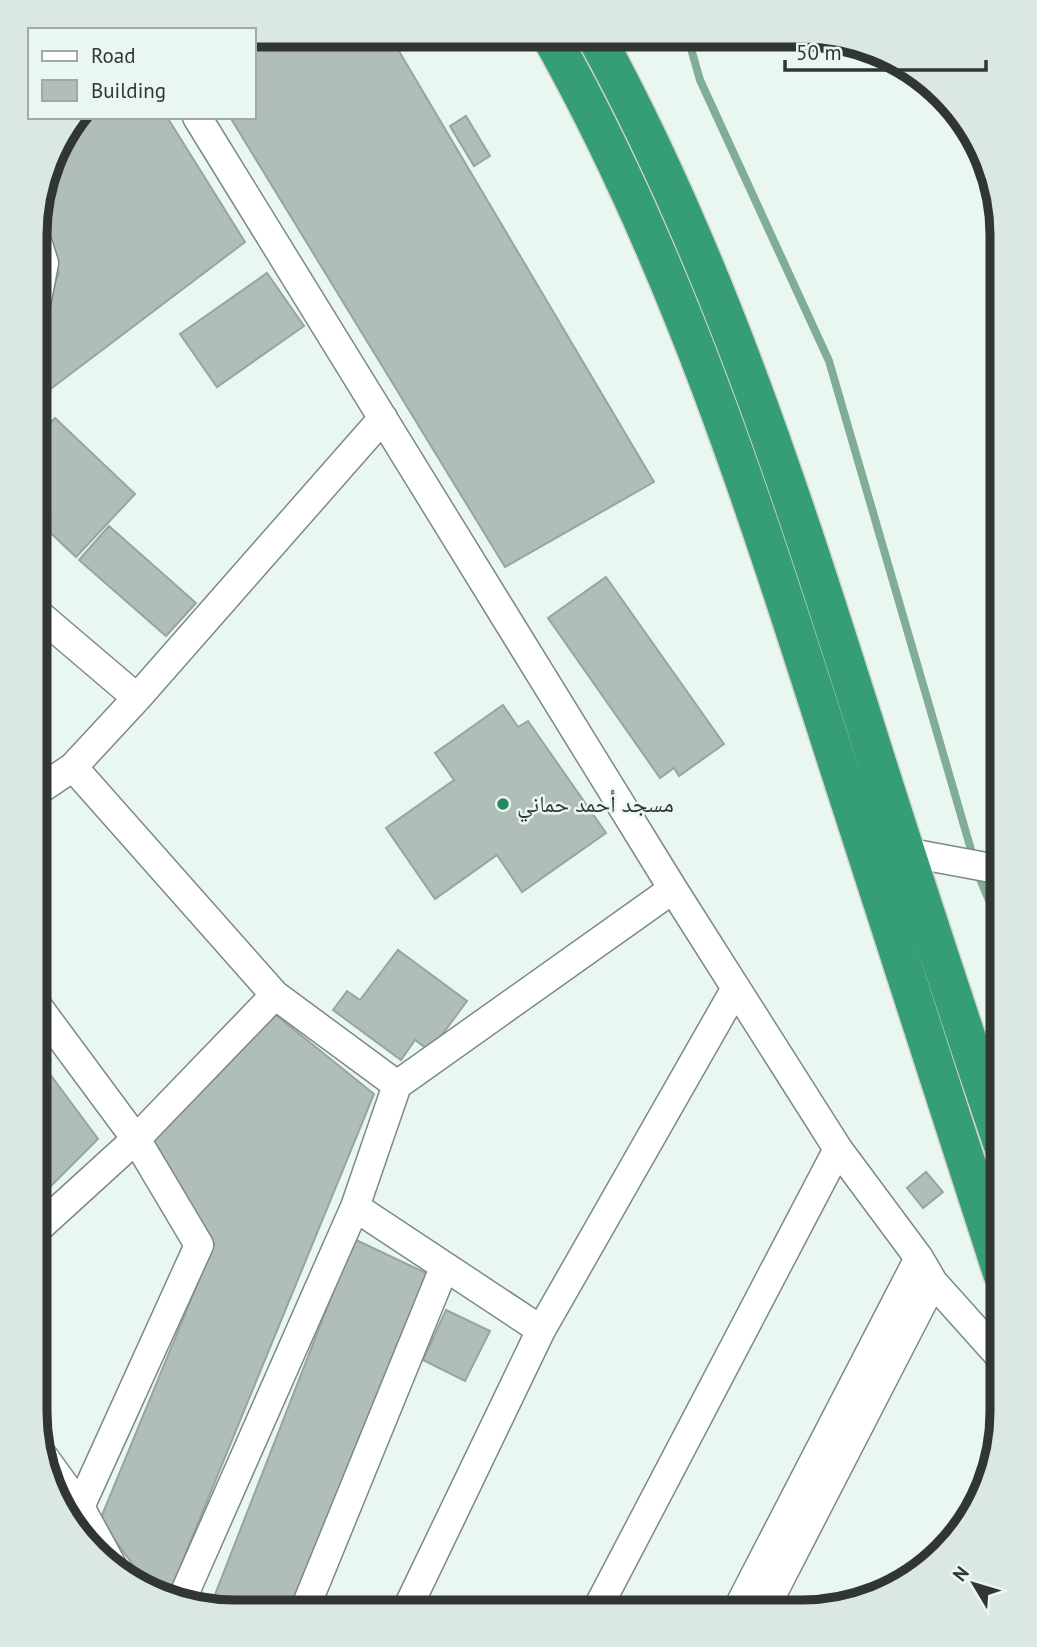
<svg xmlns="http://www.w3.org/2000/svg" width="1037" height="1647" viewBox="0 0 1037 1647" font-family="'PT Sans','Noto Naskh Arabic',sans-serif">
<rect width="100%" height="100%" fill="#e9f7f0"/>
<g fill="none" stroke-linecap="round" stroke-linejoin="round">
<!-- stream -->
<path stroke="#81ad97" stroke-width="8" d="M688,38L700,80L829,361L974,860
M977,872L1002,931"/>
</g>
<!-- building -->
<path fill="#b1beb7" stroke="#98a59e" stroke-width="2" d="M254,35L390,36L654,482L505,567L230,117H254Z
M466,116L490,156L474,166L450,126Z
M78,117H167L245,242L36,400L37,324L59,273L37,233V210L56,147Z
M267,273L304,326L217,387L180,334Z
M55,418L135,494L76,557L36,519V438Z
M109,526L196,603L166,636L79,560Z
M606,577L724,744L679,776L674,768L660,778L548,618Z
M503,705L518,727L528,721L606,833L522,892L497,855L435,899L386,828L454,780L435,753Z
M398,950L467,1001L430,1051L415,1040L401,1060L333,1010L347,991L360,1000Z
M276,1015L374,1094L171,1589L161,1590L148,1585L100,1520L214,1244L150,1141Z
M35,1054L98,1139L35,1202Z
M926,1172L943,1192L923,1208L907,1188Z
M354,1239L428,1274L290,1610H209Z
M446,1310L490,1331L465,1381L423,1360Z"/>
<g fill="none" stroke-linecap="round" stroke-linejoin="round">
<defs>
<path id="street" d="M197,117L673,889L838,1149L919,1258L933,1282L1002,1359
M37,300L44,263L37,241
M36,612L137,698
M73,767L275,995L397,1085
M36,792L73,767L137,698L383,418
M905,852L1002,870
M36,1004L136,1139L199,1245L80,1507
M355,1207L541,1330
M35,1231L136,1139L275,995
M44,1457L80,1507L115,1571
M182,1599L355,1207L397,1085L673,889
M304,1611L444,1268
M406,1611L541,1330L736,988
M596,1611L838,1149
M736,1612L919,1258
M763,1612L933,1282"/>
<path id="highway" d="M551,37C677,261 755,506 833,750C888,924 945,1098 1002,1273
M596,37C713,251 789,484 862,715C907,858 954,1001 1002,1143"/>
</defs>
<!-- street casing -->
<use href="#street" stroke="#7c8a83" stroke-width="31"/>
<!-- highway casing -->
<use href="#highway" stroke="#d2d3d2" stroke-width="41"/>
<!-- street -->
<use href="#street" stroke="#fff" stroke-width="28"/>
<!-- highway -->
<use href="#highway" stroke="#369e75" stroke-width="38"/>
</g>
<!-- markers -->
<circle fill="#248862" stroke="#e9f7f0" stroke-width="2.5" cx="503" cy="804" r="7"/>
<g text-anchor="middle" stroke-width="5" stroke-linejoin="round" paint-order="stroke">
<!-- poi labels -->
<g font-size="23" fill="#313633" stroke="#e9f7f0" text-anchor="start">
<text x="517" y="812">مسجد أحمد حماني</text>
</g>
</g>
<!-- crop -->
<path d="M0 0H1037V1647H0ZM235 47H802A188 188 0 0 1 990 235V1412A188 188 0 0 1 802 1600H235A188 188 0 0 1 47 1412V235A188 188 0 0 1 235 47Z" fill="#dae8e1" fill-rule="evenodd"/>
<path fill="none" stroke="#313633" stroke-width="9" d="M235 47H802A188 188 0 0 1 990 235V1412A188 188 0 0 1 802 1600H235A188 188 0 0 1 47 1412V235A188 188 0 0 1 235 47Z"/>
<!-- legend -->
<rect x="28" y="28" width="228" height="91" fill="#e9f7f0" stroke="#9faaa4" stroke-width="2"/>
<rect x="42" y="51" width="35" height="10" fill="#ffffff" stroke="#9faaa4" stroke-width="2"/>
<text x="91" y="63" font-size="21" fill="#313633">Road</text>
<rect x="42" y="80" width="35" height="21" fill="#b1beb7" stroke="#9faaa4" stroke-width="2"/>
<text x="91" y="98" font-size="21" fill="#313633">Building</text>
<!-- north arrow -->
<g transform="translate(974 1584) rotate(308)" stroke="#e9f7f0" stroke-width="5" paint-order="stroke">
<path d="M0-5L12 26L0 18L-12 26Z" fill="#313633"/>
<text y="-10" font-size="19" font-weight="bold" text-anchor="middle" fill="#313633">N</text>
</g>
<!-- scale -->
<path d="M785 60v10h201v-10" fill="none" stroke="#313633" stroke-width="3.5"/>
<text x="796" y="60" font-size="21" fill="#313633" stroke="#e9f7f0" stroke-width="5" paint-order="stroke">50 m</text>
</svg>
